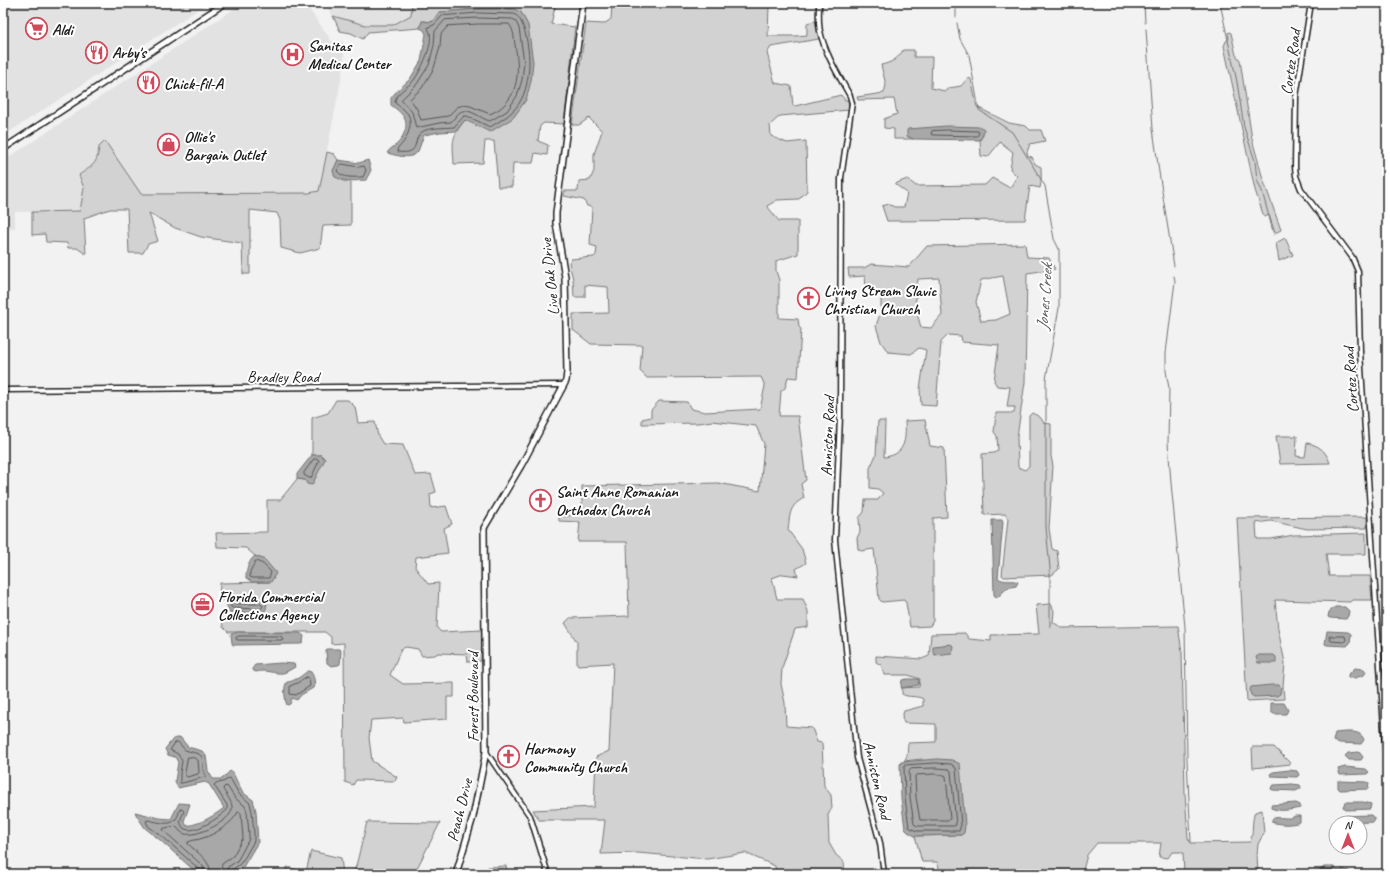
<svg xmlns="http://www.w3.org/2000/svg" width="1390" height="877" viewBox="0 0 1390 877" font-family="Caveat,sans-serif">
<rect width="100%" height="100%" fill="#f2f2f2"/>
<filter id="ink" filterUnits="userSpaceOnUse"><feTurbulence type="fractalNoise" baseFrequency=".025" numOctaves="2"/><feDisplacementMap in="SourceGraphic" scale="8" xChannelSelector="R" yChannelSelector="G"/><feConvolveMatrix kernelMatrix="1 2 1 2 8 2 1 2 1" color-interpolation-filters="sRGB"/></filter>
<g filter="url(#ink)">
<!-- built -->
<path fill="#e2e2e2" d="M3,3H208L3,136Z
M243,3H305L333,43L343,41L344,54L343,70L319,191L309,193L141,194L99,147L98,157L94,164L79,175L84,188L80,211L15,212V228L3,229V161Z
M324,3H412L411,15L393,26L365,25L333,16Z"/>
<!-- green -->
<path fill="#d2d2d2" stroke="#777" fill-rule="evenodd" d="M412,3H556L551,24L575,27L564,124L544,123L540,126L538,141L548,145L547,155L535,153L533,163H513L512,187H498L494,141H485L483,163L454,164C453,141 450,139 465,120L514,9H479L440,12L432,22L422,21L420,28L368,32L363,39L351,33L340,31L333,16L365,25H393L411,15Z
M631,3H786L769,4L768,36H796L807,35V23L814,21L816,22L819,39L771,47L767,53L775,83L791,86L793,106H795L841,95L845,100H848L849,110L780,116L770,125L771,136L787,143L806,141L807,191L799,199L777,200L767,206L779,221H798V254L776,261V271L779,280V318L798,319L799,327L801,329L798,378L788,377L785,388L781,391L779,416H798L806,480L801,484L804,498C789,506 790,514 788,530L802,549L806,563L796,569L798,576L783,574L772,578L777,599H803L808,611V627L795,629L782,668L781,684L785,703L786,726L812,728L817,742L822,743L824,786L831,795L832,808L828,815L829,843L836,855L844,862L845,874H776L775,866L745,853L707,859L638,853L601,854L605,820H539L533,810L594,807L596,757L609,751L613,663L577,665V642L565,623L570,618L629,616L627,542H578L580,522L559,521V517L582,514V486L718,483L760,491L764,444L756,426L712,421L699,423L642,424V419L651,417V410L659,401L687,402L691,409L705,412L760,409L765,386L761,377L647,378L640,371L642,345L591,344L573,330V314L609,313L608,287L585,285V297H574L573,279L569,263L571,259L594,257L596,255L597,247L590,245L592,207L587,206L584,200L564,196V191H578L579,181L590,180L594,171V154L602,131L589,118L579,125H572L586,23L604,24L611,19L612,4H630Z
M1229,32L1231,33L1236,55L1240,60L1252,139L1263,179L1281,230L1275,233L1269,215L1264,217L1255,190L1224,46L1226,41L1229,39L1228,33Z
M903,50H914V57H932L931,88L945,91L949,88L961,86L968,78L971,79L977,107L1009,123L1026,126L1030,130H1041L1045,141L1030,144L1027,152L1028,156L1032,157L1035,164L1041,167C1041,175 1042,180 1040,188L1030,186L1025,220L887,221L882,206L889,204L894,207H904L907,193L895,184L907,179L916,186L985,185L992,178L1010,188L1017,176L1010,169L1013,152L1000,142L988,157L981,156L980,140L983,135L907,136L913,139H894V129L884,128V119L897,114L894,99L858,100L857,97L884,93L886,85L881,65C891,63 898,59 903,50Z
M105,141L141,194L309,193L319,191L327,152L334,154L338,160L333,171L343,181L351,182V225L323,226L320,248L300,253L281,248L280,220L277,213L250,210V274H243L242,243L201,237L175,228L149,213L158,241L148,244L143,253H129L127,209H110L84,218L86,254L77,248H68L67,243L46,242L45,234L32,235V212L80,211L84,188L79,175C93,165 97,165 99,147Z
M1285,238L1293,255L1279,261L1276,243Z
M1025,244L1027,257L1049,258L1055,269L1027,273L1025,382L1017,437L1018,467L1025,470L1029,466V416L1032,413L1040,417L1044,423L1051,424V456L1053,466L1049,528L1052,549L1057,551L1059,569L1052,575L1004,577L1002,575L1008,519L1005,514L984,515L982,454L994,453L998,450L997,436L994,432L996,413H1014L1015,407H1007L1010,387L997,386L994,381L999,345L962,342L961,336L948,335L941,342L936,406L921,405L920,389L926,350L919,348L911,354L888,352L881,342L876,326L881,311V297L874,290H866L865,276L849,277L848,268H864L871,264L909,267L927,246ZM1003,276L1010,314L996,320L981,321L976,302L981,280ZM939,278L942,315L931,328L921,327L915,307L918,279Z
M336,400H348L355,407L358,423L375,422L378,436L383,444L403,445L415,475L431,474L436,492L430,494L431,508L446,506L452,524L444,528L448,553L416,557L415,567L428,584L439,583L437,628L441,632L482,630L481,661L468,662L467,654L438,653L435,655L422,656L418,649L406,647L401,649L390,675L403,684L454,683V697H447V719L404,722L403,718L371,720L369,738L372,761L397,777L395,781L356,780L353,785L345,782L344,643L331,644V637L325,632H228L223,627L221,612L263,613L267,604L266,600H219L220,583L271,582L265,560L255,556L246,548L217,547L216,533L267,532V500H280L297,479L305,480L321,455H312V418L328,413Z
M925,420L930,446L944,448L947,517L933,518V621L930,626L910,627L906,603L904,600L882,602L879,599L874,549L861,551L858,549L857,538L860,532L859,518L864,512L865,500H878L883,493L878,489L870,488V468L876,455L878,421H885L884,457C906,455 906,438 905,421Z
M1276,436H1297L1296,456L1305,457L1307,443C1319,445 1326,451 1330,463L1280,464Z
M1367,517V528L1307,529L1271,521L1256,523L1257,539H1271L1294,535L1366,533V554H1326L1329,576H1370L1372,600H1352L1350,602L1275,600L1278,629L1285,663L1283,686L1284,699L1247,701L1237,518Z
M1051,604L1054,611L1053,622L1062,628L1178,626L1182,652L1185,793L1188,838L1191,843L1250,842C1254,832 1251,822 1255,812L1262,810L1264,833L1258,844L1257,855L1258,874H1184L1183,852H1172L1168,858L1159,857L1161,843H1097L1087,855L1082,874H954L941,873L937,862H922L915,836L961,835L922,759L904,761L907,756L908,743L936,742V724L904,723L902,717L904,711L923,706V699C916,695 908,698 902,694V688L919,687L920,679L908,675H885L881,665L876,662V656L922,659L929,656L931,634L965,633L969,639L991,641V635L1039,634L1036,605Z
M1252,747H1274L1291,764L1253,768Z
M367,822L440,823L414,874H354Z
M311,851L341,858L343,874H284L287,867L306,872Z
M506,866L508,874H487L488,867Z"/>
<!-- water -->
<path fill="#a8a8a8" stroke="#707070" d="M479,9H514L521,12L528,25L531,48L533,62L531,81L526,100L513,118L490,132L465,120L456,131L440,132L424,135C422,139 420,147 418,151C412,161 395,155 387,153C390,148 396,146 399,142C402,139 403,135 405,131C409,118 400,112 391,105V98L395,93L410,79L421,61L426,34L424,30L420,28L422,21L432,22L439,12Z
M947,126L980,127L984,129L983,135L980,140L913,139L907,136V130L908,129Z
M338,160L359,163L368,160L371,170L366,180C354,181 346,182 335,177L333,171Z
M312,455H321L325,459L312,485L307,484L305,480L297,479V474Z
M992,520H1002L1003,522L998,578C1005,583 1012,579 1018,582L1016,586L1007,588L998,597H996L994,595Z
M255,556L265,560L276,573L271,582H252L246,578C246,570 249,560 255,556Z
M233,600H266C267,605 267,609 263,613L230,612L226,604V603Z
M1335,607H1345L1349,611L1348,616L1346,619L1330,618L1328,617L1329,612Z
M1327,631L1348,632L1351,634L1350,643L1347,646L1327,645L1325,644Z
M238,632L300,633L304,636L303,642L300,644L233,645L232,643L231,634Z
M951,644L953,646L952,653L935,655L933,653V646Z
M327,649H339L341,651L340,664L338,665L331,666L327,663L326,650Z
M1259,655H1274L1276,657V663H1258L1256,657Z
M281,663L294,664L295,667C291,669 287,672 283,673C274,674 264,669 256,672L252,670V669L255,665Z
M1355,668L1364,669L1366,672L1364,675L1355,678H1348V675Z
M308,671L311,672C314,677 316,683 313,688L301,695L297,700L292,698L290,704L287,705C285,701 283,686 287,682C288,682 293,681 294,680C300,678 303,674 308,671Z
M907,679H918L919,680L918,685L902,688L901,687L902,680Z
M1271,685H1279L1281,688L1280,694L1277,696L1254,697L1251,695L1250,690L1251,687Z
M1271,703H1284L1288,710L1286,714H1274L1271,712Z
M1345,732C1353,732 1361,731 1364,740L1361,744L1340,743L1333,741L1335,733Z
M180,737L188,747L202,751L206,756L208,771L213,779H222L230,771L233,773L242,792L253,800L256,811L258,842L243,867L232,874H198L160,840L145,828L137,816L135,812L159,818L171,819L179,803L190,804L184,821L187,826C202,823 212,817 224,808L209,784L205,782L178,788L175,781L178,762L175,757L168,755L165,749L173,739Z
M1359,752L1363,757L1361,760H1349L1345,756L1348,753Z
M937,759L952,760L960,764L965,825L964,833L961,835L915,836L908,832L905,829L901,798L900,765L901,762Z
M1345,767L1366,769L1369,772L1367,774L1340,775L1338,769Z
M1289,770L1297,771L1299,775L1297,777L1271,776L1270,774L1273,772Z
M1338,781L1367,782L1369,783L1368,789L1340,790L1338,788Z
M1292,784L1300,785L1301,788L1296,791L1273,790L1271,789L1272,786L1274,785Z
M1345,802H1363L1371,804L1370,809L1348,810L1343,807Z
M1296,803L1300,805V808C1291,810 1279,812 1271,808V805Z
M1371,815L1374,818V822L1342,823L1339,822V817L1340,816Z
M1295,816H1300V822C1292,825 1280,825 1272,822V819C1279,815 1288,821 1295,816Z
M1324,867H1334L1336,870L1341,871L1342,869L1349,871L1350,874H1320L1319,871Z"/>
<g fill="none" stroke-linecap="round" stroke-linejoin="round">
<!-- shore -->
<path stroke="#545454" stroke-width="1" d="M479,13L514,14C525,18 529,50 529,62C529,73 527,88 522,98C515,113 503,119 490,127L467,116H464L454,127C446,128 428,127 422,132C411,140 422,155 398,152L397,149C406,142 414,125 408,114C405,110 399,106 395,103C394,93 409,87 414,80C421,70 433,46 430,33C429,31 428,29 428,27L434,25L442,16Z
M479,18L512,19L515,20L519,28L524,62L522,80L517,96L507,111L490,121C481,119 469,107 460,112C456,115 454,119 451,122L439,123L416,128L412,112L401,100L417,84L429,65L434,45L435,31L445,20Z
M479,24H509C514,30 514,38 515,45C519,65 520,91 503,106C499,110 494,112 490,114L470,106L464,105L457,107L448,116L421,120L417,109L410,99L422,88L434,68L440,47L441,34L448,26Z
M947,130L978,131L979,133L977,136L933,135L931,134L932,131Z
M342,164L359,167L364,166L366,170L363,177C354,177 343,179 337,171L340,165Z
M314,459H318L319,461L311,478H309L304,475V473Z
M256,561L263,564L271,572L269,578H253L250,577V572Z
M232,604H261L263,606L261,609L233,608L231,607Z
M239,636H281L283,639L281,640H237L236,638Z
M1331,636H1345L1346,640L1344,642L1331,641L1329,637Z
M307,677L309,678L310,686L296,695L290,694V686L297,683Z
M178,742L185,750L199,754L202,757L204,772L206,775L205,777L182,783H180V773L182,761L178,754L170,750L175,743Z
M188,757H192L198,760L199,772L198,774L187,777L185,775Z
M936,763L951,764L956,768L961,825L959,831H916L909,827L905,798L904,766L906,765Z
M936,768L949,769L951,771L956,825L954,826H917L914,824L910,797L909,771L911,769Z
M936,774L944,775L946,776L950,819L948,820H920L916,797L915,776L917,775Z
M200,874L199,869L163,837L148,826L146,821L148,820C154,821 169,826 174,821C177,819 179,813 180,809H182L184,811L180,821C181,824 182,828 185,829C195,834 220,817 227,810V805L214,785L216,783L223,782L230,778L239,794L250,803L252,812L254,833V841L245,857L240,864L232,870L231,874
M205,874L203,866L164,831L163,829L165,828L176,826C179,830 181,833 185,834C197,837 231,821 232,809C233,802 226,795 223,789L224,787L227,786L235,798L245,806L247,812L249,833V839L241,854L237,861L228,867L226,874
M211,874C211,861 197,852 188,844V842C192,840 198,840 203,838C214,835 233,823 238,812H240L241,813L243,838L233,856L222,864L220,874"/>
<!-- stream -->
<path stroke="#707070" stroke-width="1" d="M956,3V17
M1144,3L1145,23
M1220,3L1237,82L1244,127L1255,161L1257,180L1262,191L1274,235
M957,23L960,39L969,55L979,110L1012,132L1045,186L1054,239L1059,249V308L1046,379V528L1050,568V627
M1146,29L1153,129L1159,172L1174,266
M1174,276L1175,281L1166,353V371L1169,388L1168,442L1171,483L1185,627L1187,760L1191,842"/>
<defs>
<path id="minor" d="M819,3C819,12 818,22 820,31C825,54 839,76 850,96L852,103L841,178L840,416L835,540L857,758L880,843L884,874
M1311,3L1296,97L1295,167L1296,176L1301,189L1352,257L1358,271L1360,352L1387,776
M3,390L563,385
M486,752L530,816L548,874"/>
<path id="major" d="M3,149L225,3
M456,874L473,817L486,752L484,528L522,464L566,381L567,372L565,277L556,223V213L583,3"/>
</defs>
<!-- minor casing -->
<use href="#minor" stroke="#1c1c1c" stroke-width="7"/>
<!-- major casing -->
<use href="#major" stroke="#1c1c1c" stroke-width="8"/>
<!-- minor -->
<use href="#minor" stroke="#fff" stroke-width="4"/>
<!-- major -->
<use href="#major" stroke="#fff" stroke-width="5"/>
</g>
</g>
<!-- icons -->
<defs>
<symbol id="supermarket-ring" viewBox="-11 -11 22 22"><circle r="9.5" fill="#fff" stroke="#d1495b" stroke-width="1.5"/><path d="M-6-5.5h2.5l.6 2H6L4.5 2H-2.5L-4.4-4H-6ZM-1.5 3.2a1.3 1.3 0 1 0 .1 0ZM3 3.2a1.3 1.3 0 1 0 .1 0Z" fill="#d1495b"/></symbol>
<symbol id="restaurant-ring" viewBox="-11 -11 22 22"><circle r="9.5" fill="#fff" stroke="#d1495b" stroke-width="1.5"/><path d="M-5-6h1v4h1v-4h1v4h1v-4h1v5L-1.5 .5V6h-2V.5L-5-1ZM5-6V6H3V1.5H1.5Q1.5-4 5-6Z" fill="#d1495b"/></symbol>
<symbol id="hospital-ring" viewBox="-11 -11 22 22"><circle r="9.5" fill="#fff" stroke="#d1495b" stroke-width="1.5"/><path d="M-5-5h3v3.5h4V-5h3V5h-3V1.5h-4V5h-3Z" fill="#d1495b"/></symbol>
<symbol id="shop-ring" viewBox="-11 -11 22 22"><circle r="9.5" fill="#fff" stroke="#d1495b" stroke-width="1.5"/><path d="M-5-2.5h2.3a2.7 3.5 0 0 1 5.4 0H5L5.5 6h-11ZM-1.5-2.5h3a1.5 2.3 0 0 0-3 0Z" fill="#d1495b"/></symbol>
<symbol id="church-ring" viewBox="-11 -11 22 22"><circle r="9.5" fill="#fff" stroke="#d1495b" stroke-width="1.5"/><path d="M-1.2-6h2.4v3.5h3.3v2.4h-3.3V6h-2.4V-.1h-3.3v-2.4h3.3Z" fill="#d1495b"/></symbol>
<symbol id="office-ring" viewBox="-11 -11 22 22"><circle r="9.5" fill="#fff" stroke="#d1495b" stroke-width="1.5"/><path d="M-6-3h4V-5.5h4V-3h4V5H-6ZM-1-4.5V-3h2v-1.5ZM-6 0V1H6V0Z" fill="#d1495b"/></symbol>
</defs>
<g fill-rule="evenodd">
<use href="#supermarket-ring" x="24" y="16" width="25" height="25"/>
<use href="#restaurant-ring" x="84" y="40" width="25" height="25"/>
<use href="#hospital-ring" x="280" y="42" width="25" height="25"/>
<use href="#restaurant-ring" x="136" y="70" width="25" height="25"/>
<use href="#shop-ring" x="156" y="132" width="25" height="25"/>
<use href="#church-ring" x="796" y="286" width="25" height="25"/>
<use href="#church-ring" x="528" y="488" width="25" height="25"/>
<use href="#office-ring" x="190" y="592" width="25" height="25"/>
<use href="#church-ring" x="496" y="744" width="25" height="25"/>
</g>
<g text-anchor="middle" stroke-width="4" stroke-linejoin="round" paint-order="stroke">
<!-- poi labels -->
<g font-size="16" font-weight="bold" fill="#1c1c1c" stroke="#fff" text-anchor="start">
<text x="52" y="35">Aldi</text>
<text x="308" y="51">Sanitas<tspan x="308" dy="18">Medical Center</tspan></text>
<text x="112" y="58">Arby's</text>
<text x="164" y="89">Chick-fil-A</text>
<text x="184" y="142">Ollie's<tspan x="184" dy="18">Bargain Outlet</tspan></text>
<text x="824" y="296">Living Stream Slavic<tspan x="824" dy="18">Christian Church</tspan></text>
<text x="556" y="497">Saint Anne Romanian<tspan x="556" dy="18">Orthodox Church</tspan></text>
<text x="218" y="602">Florida Commercial<tspan x="218" dy="18">Collections Agency</tspan></text>
<text x="524" y="754">Harmony<tspan x="524" dy="18">Community Church</tspan></text>
</g>
<!-- street labels -->
<g font-size="16" fill="#1c1c1c" stroke="#fff">
<text transform="translate(1290 62) rotate(-82)" y="6">Cortez Road</text>
<text transform="translate(549 277) rotate(-96)" y="6">Live Oak Drive</text>
<text x="283" y="382">Bradley Road</text>
<text transform="translate(1350 380) rotate(-94)" y="6">Cortez Road</text>
<text transform="translate(827 436) rotate(-88)" y="6">Anniston Road</text>
<text transform="translate(472 697) rotate(-90)" y="6">Forest Boulevard</text>
<text transform="translate(878 780) rotate(77)" y="6">Anniston Road</text>
<text transform="translate(459 810) rotate(-76)" y="6">Peach Drive</text>
</g>
<!-- water labels -->
<g font-size="17" font-style="italic" fill="#5b5b5b" stroke="#fff">
<text transform="translate(1044 297) rotate(-86)" y="6">Jones Creek</text>
</g>
</g>
<!-- margin -->
<rect width="1390" height="877" fill="none" stroke="#fff" stroke-width="16"/>
<rect x="8" y="8" width="1374" height="861" fill="none" stroke="#1c1c1c" stroke-width="1.5" filter="url(#ink)"/>
<!-- north arrow -->
<g transform="translate(1348 835)"><circle r="19" fill="#ffffff" stroke="#a4a4a4"/>
<path d="M0-3L7 15L0 10L-7 15Z" fill="#d1495b"/>
<text y="-6" font-size="11" font-weight="bold" text-anchor="middle" fill="#1c1c1c">N</text>
</g>
</svg>
